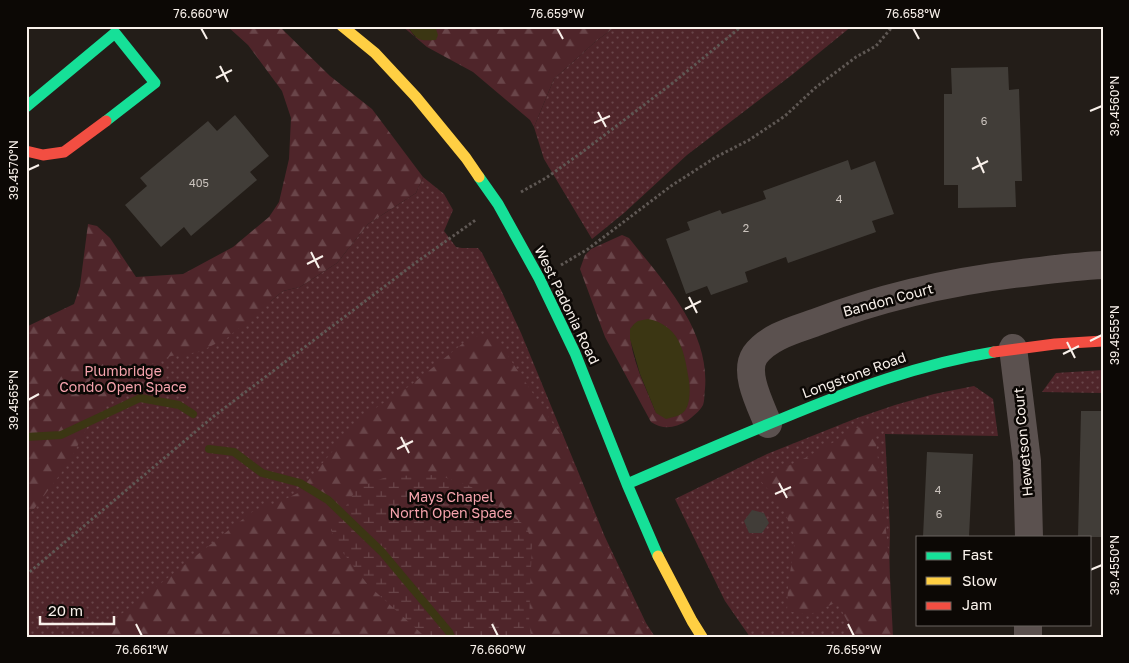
<svg xmlns="http://www.w3.org/2000/svg" width="1129" height="663" viewBox="0 0 1129 663" font-family="'Golos Text',sans-serif">
<defs>
<pattern id="green-dots" width="8" height="8" patternUnits="userSpaceOnUse" patternTransform="scale(1.25)"><rect width="8" height="8" fill="#4f252a"/><path d="M2 2h.1M6 6h.1" fill="none" stroke="#694549" stroke-width="1.8" stroke-linecap="round"/></pattern>
<pattern id="forest-firs" width="22" height="20" patternUnits="userSpaceOnUse" patternTransform="scale(1.25)"><rect width="22" height="20" fill="#4f252a"/><path d="M5 1l3.5 6h-7zM16 11l3.5 6h-7z" fill="#694549"/></pattern>
<pattern id="wetland-marsh" width="20" height="14" patternUnits="userSpaceOnUse" patternTransform="scale(1.25)"><rect width="20" height="14" fill="#4f252a"/><path d="M1 5h8M5 5V1M11 12h8M15 12V8" fill="none" stroke="#694549"/></pattern>
</defs>
<rect width="100%" height="100%" fill="#231d18"/>
<!-- green -->
<path fill="url(#green-dots)" d="M616,26H852L793,74L687,155L624,213L592,239L544,159L534,127L554,79L595,42Z
M423,177L444,194L453,210L444,231L456,247L462,248H478L482,253L501,290L521,333L605,537L646,623L655,637H26V514L34,509L26,368L271,301L283,291L300,287L337,263L368,224L416,193Z
M1103,370V393L1042,392L1056,373Z
M974,386L993,399L998,436L885,434L890,529L888,637H750L725,601L675,499L767,454L857,418L895,405L934,394Z"/>
<!-- forest -->
<path fill="url(#forest-firs)" fill-rule="evenodd" d="M227,26H279L330,76L372,109L423,177L416,193L368,224L337,263L300,287L283,291L227,338L199,352L171,356L144,367L90,422L68,464L34,509L26,514V327L74,304L80,286L88,224L97,226L110,238L136,277L183,274L233,247L269,217L279,202L289,159L291,118L282,91L248,45Z
M402,26H407L415,37L436,27L435,26H616L595,42L554,79L534,127L530,120L473,72L427,47Z
M622,235L629,238C663,281 710,330 705,389C704,394 705,400 703,405C700,411 692,417 687,421C675,428 663,430 651,422L605,337L580,269L585,255L591,249ZM630,329L656,413C646,387 630,358 630,329Z
M483,334L491,335L498,341L562,437L633,607L652,637H531L529,623L470,486L438,475L389,476L423,637H92L252,512L266,504H275L298,493L359,419L411,385L467,340Z
M874,424L889,557L893,637H852L851,628L837,602L809,615L787,611L788,587L795,539L783,507L759,479L805,458L834,442L853,429Z"/>
<!-- wetland -->
<path fill="url(#wetland-marsh)" d="M438,475L470,486L526,526L532,542L529,623L531,637H423L422,634L368,585L337,545L331,530L357,488L389,476Z"/>
<!-- water -->
<path fill="#3b3613" d="M407,26H435L438,35L436,40C417,41 418,40 407,26Z
M648,319C678,325 684,349 688,375C690,384 691,400 686,409C682,416 673,417 666,419L656,413L640,374L630,339V329L634,324L638,321Z"/>
<g fill="none" stroke-linecap="round" stroke-linejoin="round">
<!-- stream -->
<path stroke="#3b3613" stroke-width="8" d="M26,437L61,435L140,398L179,405L193,414
M209,449L234,452L262,473L300,483L328,500L382,552L449,632L451,637"/>
</g>
<!-- building -->
<path fill="#413d38" d="M1008,67L1009,90L1019,89L1022,181H1015L1016,207L958,208V185H944V94H952L951,68Z
M235,115L269,156L250,172L257,180L191,236L184,227L161,247L125,205L147,186L140,178L208,121L217,131Z
M848,160L851,170L875,161L894,214L872,221L876,232L788,263L786,257L745,272L748,282L711,295L707,286L686,294L666,239L690,230L687,222L720,210L722,214L766,199L763,191Z
M1081,411H1103V537H1078Z
M927,452L973,454L969,537H923Z
M752,510L764,513L769,523L762,533H749L744,521Z"/>
<g fill="none" stroke-linecap="round" stroke-linejoin="round">
<!-- path -->
<path stroke="#5f5854" stroke-width="3" stroke-dasharray="2.5 2.5" stroke-linecap="butt" d="M521,192L546,178L581,153L674,82L742,26
M561,265L588,249L671,186L716,157L749,140L785,116L815,88L856,57L876,46L893,26
M26,575L214,416L418,261L477,219"/>
<!-- street -->
<path stroke="#5b514f" stroke-width="28" d="M1013,348L1027,461L1029,537
M768,424C761,406 743,373 755,355C768,337 794,330 814,323C884,296 957,280 1031,272C1055,269 1079,266 1103,265
M1028,637V624"/>
<!-- fast -->
<path stroke="#16e098" stroke-width="11" d="M26,107L115,33L155,83L106,121
M479,177L498,204L539,278L575,353L627,484L658,556
M627,484C678,462 729,440 781,419C851,390 919,364 994,352"/>
<!-- slow -->
<path stroke="#ffcf43" stroke-width="11" d="M342,26L375,53L416,97L466,158L479,177
M658,556L692,621L702,637"/>
<!-- jam -->
<path stroke="#f24e42" stroke-width="11" d="M26,151L43,155L64,152L106,121
M994,352L1055,344L1103,341"/>
</g>
<!-- ticks -->
<path fill="none" stroke="#f9f1eb" stroke-width="2" d="M201,28L207,39M557,28L563,39M913,28L919,39M220,66L228,82M216,78L232,70M1090,111L1102,106M598,112L606,127M594,123L610,116M977,157L984,173M972,169L988,161M28,170L39,165M311,252L319,268M307,264L323,256M689,297L697,313M685,309L701,301M1090,341L1102,335M1067,342L1075,358M1063,354L1079,346M28,400L39,394M401,437L409,453M397,449L413,441M779,483L787,498M775,494L791,487M1090,570L1102,565M136,624L142,636M492,624L498,636M848,624L854,636"/>
<g text-anchor="middle" stroke-width="5" stroke-linejoin="round" paint-order="stroke">
<!-- number labels -->
<g font-size="11" fill="#cbc4be">
<text x="984" y="125">6</text>
<text x="199" y="187">405</text>
<text x="839" y="203">4</text>
<text x="746" y="232">2</text>
<text x="938" y="494">4</text>
<text x="939" y="518">6</text>
</g>
<!-- street labels -->
<g font-size="14" fill="#f9f1eb" stroke="#0c0805">
<text transform="translate(888 300) rotate(-15)" y="5">Bandon Court</text>
<text transform="translate(567 305) rotate(64)" y="5">West Padonia Road</text>
<text transform="translate(854 375) rotate(-20)" y="5">Longstone Road</text>
<text transform="translate(1023 442) rotate(-95)" y="5">Hewetson Court</text>
</g>
<!-- park labels -->
<g font-size="14" fill="#f7a4ae" stroke="#0c0805">
<text x="123" y="376">Plumbridge<tspan x="123" dy="16">Condo Open Space</tspan></text>
<text x="451" y="502">Mays Chapel<tspan x="451" dy="16">North Open Space</tspan></text>
</g>
</g>
<!-- border -->
<rect width="1129" height="663" fill="none" stroke="#0c0805" stroke-width="55"/>
<!-- legend -->
<rect x="916" y="536" width="175" height="90" fill="#0c0805" stroke="#6b6561"/>
<rect x="926" y="552" width="25" height="8" fill="#16e098" stroke="#6b6561"/>
<text x="962" y="560" font-size="15" fill="#f9f1eb">Fast</text>
<rect x="926" y="577" width="25" height="8" fill="#ffcf43" stroke="#6b6561"/>
<text x="962" y="586" font-size="15" fill="#f9f1eb">Slow</text>
<rect x="926" y="602" width="25" height="8" fill="#f24e42" stroke="#6b6561"/>
<text x="962" y="610" font-size="15" fill="#f9f1eb">Jam</text>
<!-- scale -->
<path d="M40 616v8h74v-8" fill="none" stroke="#f9f1eb" stroke-width="2.5"/>
<text x="48" y="616" font-size="15" fill="#f9f1eb" stroke="#0c0805" stroke-width="4" paint-order="stroke">20 m</text>
<rect x="28" y="28" width="1074" height="608" fill="none" stroke="#f9f1eb" stroke-width="2"/>
<g font-size="12" text-anchor="middle" fill="#f9f1eb">
<text x="201" y="18">76.660°W</text>
<text x="557" y="18">76.659°W</text>
<text x="913" y="18">76.658°W</text>
<text transform="translate(1115 106) rotate(-90)" y="4">39.4560°N</text>
<text transform="translate(14 170) rotate(-90)" y="4">39.4570°N</text>
<text transform="translate(1115 335) rotate(-90)" y="4">39.4555°N</text>
<text transform="translate(14 400) rotate(-90)" y="4">39.4565°N</text>
<text transform="translate(1115 565) rotate(-90)" y="4">39.4550°N</text>
<text x="142" y="654">76.661°W</text>
<text x="498" y="654">76.660°W</text>
<text x="854" y="654">76.659°W</text>
</g>
</svg>
